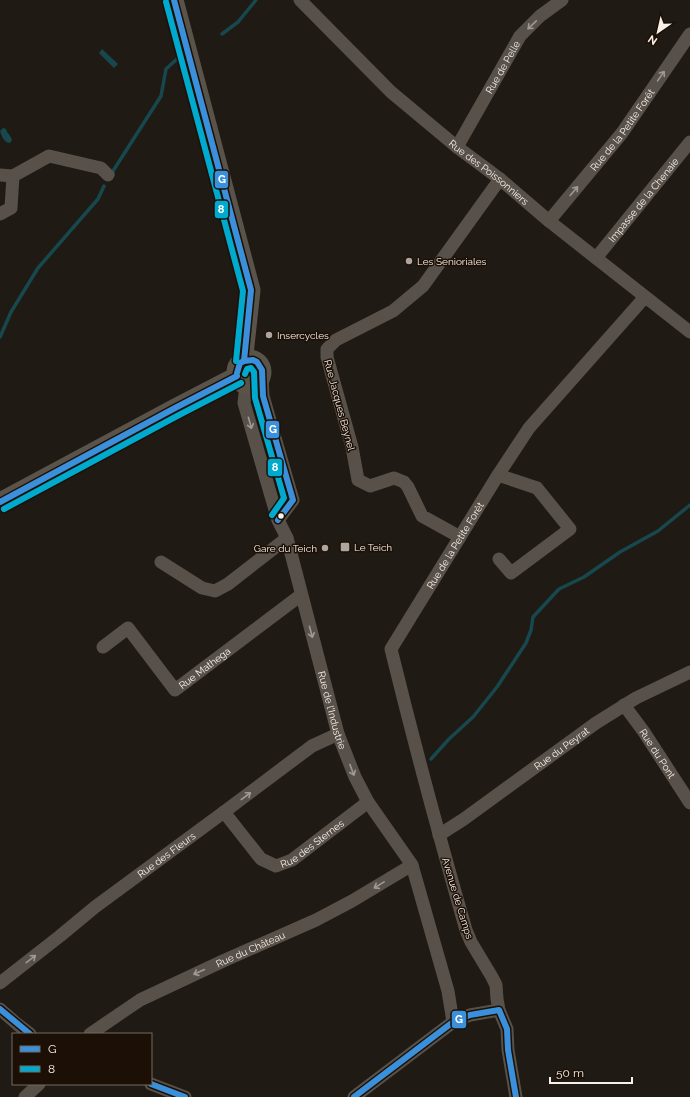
<svg xmlns="http://www.w3.org/2000/svg" width="690" height="1097" viewBox="0 0 690 1097" font-family="Raleway,sans-serif">
<rect width="100%" height="100%" fill="#201a14"/>
<!-- water -->
<path fill="#16484d" d="M102,49L118,64L114,68L99,53Z
M3,128L6,129C7,134 11,135 12,140L10,143C3,142 2,136 0,131Z"/>
<g fill="none" stroke-linecap="round" stroke-linejoin="round">
<!-- stream -->
<path stroke="#16484d" stroke-width="3.5" d="M222,34L238,22L256,0
M113,175V171L161,96L166,69L178,58
M0,337L11,312L38,268L98,199L104,186
M431,759L449,739L473,717L497,687L526,643L531,630L533,617L559,589L584,577L620,552L658,531L690,505"/>
<!-- street -->
<g stroke="#575149" stroke-width="13">
<path id="s1" d="M300,0L391,92L457,147L500,179L549,221L690,332"/>
<path id="s2" d="M457,147L520,36L540,16L562,0"/>
<path d="M0,175L13,176L49,156L101,168L108,175"/>
<path d="M0,214L11,208L13,176"/>
<path id="s3" d="M549,221L622,133L690,34"/>
<path id="s4" d="M596,258L690,142"/>
<path d="M262,375L263,396L293,500L278,520"/>
<path id="s5" d="M246,385L244,403L278,520L287,538L338,734L355,777L368,802L412,865L448,991L453,1022"/>
<path d="M498,475L537,488L570,529L511,573L499,559"/>
<path d="M460,537L422,516L408,487L404,482L394,478L370,486L358,480L352,447L327,357V349L336,340L393,311L423,286L500,179"/>
<path d="M161,562L202,588L215,591L228,584L287,538"/>
<path id="s6" d="M103,647L128,628L175,690L301,595"/>
<path id="s7" d="M624,705L644,732L690,803"/>
<path id="s8" d="M224,812L261,859L276,866L292,860L368,802"/>
<path id="s9" d="M439,835L464,819L596,723L636,698L690,672"/>
<path id="s10" d="M0,983L60,936L95,907L224,812L312,746L338,734"/>
<path d="M0,1009L17,1024L30,1034"/>
<path id="s11" d="M90,1034L140,1000L223,961L316,920L352,901L412,865"/>
<path d="M151,1084L185,1097"/>
<path d="M25,1097L39,1084"/>
<path d="M354,1097L453,1022L470,1015L499,1010"/>
<path id="s12" d="M516,1097L508,1050L507,1029L499,1010L497,999L496,985L492,977L471,942L466,930C439,836 414,743 391,649L498,475L529,428L645,297"/>
</g>
<!-- secondary -->
<path stroke="#5a534a" stroke-width="19" d="M174,0L251,290L244,355V361
M236 372a13 13 0 1 1 26 0a13 13 0 1 1-26 0Z
M0,502L175,408L237,376"/>
<defs>
<path id="bus-1" d="M174,0L251,290L244,361
M237,373L240,363L244,361L253,360L257,362L262,370L263,396L293,500L278,520
M0,502L175,408L237,376
M0,1009L30,1034
M151,1084L185,1097
M354,1097L453,1022L470,1015L499,1010L507,1029L508,1050L516,1097"/>
<path id="bus-2" d="M166,2L243,291L236,361
M245,374L247,369L251,368L254,372L255,398L284,498L272,515
M4,509L179,415L241,383"/>
</defs>
<!-- bus-1 casing -->
<use href="#bus-1" stroke="#1c1006" stroke-width="9"/>
<!-- bus-2 casing -->
<use href="#bus-2" stroke="#1c1006" stroke-width="9"/>
<!-- bus-1 -->
<use href="#bus-1" stroke="#3a90db" stroke-width="6"/>
<!-- bus-2 -->
<use href="#bus-2" stroke="#00a9ce" stroke-width="6"/>
</g>
<!-- one-way arrows -->
<defs><path id="oneway-shaft" d="M-6 0H5M1.5-3L5.5 0L1.5 3" fill="none" stroke-width="1.6" stroke-linecap="round" stroke-linejoin="round"/></defs>
<g stroke="#a09991">
<use href="#oneway-shaft" transform="translate(532 25) rotate(136)"/>
<use href="#oneway-shaft" transform="translate(661 76) rotate(-55)"/>
<use href="#oneway-shaft" transform="translate(574 191) rotate(-50)"/>
<use href="#oneway-shaft" transform="translate(250 423) rotate(74)"/>
<use href="#oneway-shaft" transform="translate(311 632) rotate(75)"/>
<use href="#oneway-shaft" transform="translate(352 770) rotate(69)"/>
<use href="#oneway-shaft" transform="translate(246 796) rotate(-37)"/>
<use href="#oneway-shaft" transform="translate(379 885) rotate(149)"/>
<use href="#oneway-shaft" transform="translate(31 959) rotate(-38)"/>
<use href="#oneway-shaft" transform="translate(199 972) rotate(156)"/>
</g>
<!-- markers -->
<g fill="#ada59e" stroke="#1c1006" stroke-width="1.5">
<circle cx="409" cy="261" r="4"/>
<circle cx="269" cy="335" r="4"/>
<rect x="340" y="542" width="10" height="10" rx="2"/>
<circle cx="325" cy="548" r="4"/>
</g>
<circle fill="#f9f0e8" stroke="#1c1006" stroke-width="1.5" cx="281" cy="516" r="3.5"/>
<g text-anchor="middle" stroke-width="3" stroke-linejoin="round" paint-order="stroke">
<!-- street labels -->
<g font-size="10" fill="#f9f0e8" stroke="#1c1006">
<text dy="4" stroke="none"><textPath href="#s2" startOffset="92">Rue de Pelle</textPath></text>
<text dy="4" stroke="none"><textPath href="#s3" startOffset="117">Rue de la Petite Forêt</textPath></text>
<text dy="4" stroke="none"><textPath href="#s1" startOffset="256">Rue des Poissonniers</textPath></text>
<text dy="4" stroke="none"><textPath href="#s4" startOffset="75">Impasse de la Chenaie</textPath></text>
<text transform="translate(340 405) rotate(75)" y="4">Rue Jacques Beynel</text>
<text dy="4" stroke="none"><textPath href="#s12" startOffset="590">Rue de la Petite Forêt</textPath></text>
<text dy="4" stroke="none"><textPath href="#s6" startOffset="146">Rue Mathega</textPath></text>
<text dy="4" stroke="none"><textPath href="#s5" startOffset="338">Rue de l'Industrie</textPath></text>
<text dy="4" stroke="none"><textPath href="#s9" startOffset="150">Rue du Peyrat</textPath></text>
<text dy="4" stroke="none"><textPath href="#s7" startOffset="59">Rue du Pont</textPath></text>
<text dy="4" stroke="none"><textPath href="#s8" startOffset="119">Rue des Sternes</textPath></text>
<text dy="4" stroke="none"><textPath href="#s10" startOffset="210">Rue des Fleurs</textPath></text>
<text transform="translate(458 898) rotate(73)" y="4">Avenue de Camps</text>
<text dy="4" stroke="none"><textPath href="#s11" startOffset="182">Rue du Château</textPath></text>
</g>
<!-- poi labels -->
<g font-size="10" fill="#f9f0e8" stroke="#1c1006" text-anchor="start">
<text x="417" y="265">Les Senioriales</text>
<text x="277" y="339">Insercycles</text>
<text x="354" y="551">Le Teich</text>
<text x="317" y="552" text-anchor="end">Gare du Teich</text>
</g>
</g>
<g stroke="#1c1006" stroke-width="1.5">
<rect x="214" y="170" width="15" height="19" rx="4" fill="#3a90db"/>
<rect x="214" y="200" width="15" height="19" rx="4" fill="#00a9ce"/>
<rect x="265" y="420" width="15" height="19" rx="4" fill="#3a90db"/>
<rect x="267" y="458" width="16" height="19" rx="4" fill="#00a9ce"/>
<rect x="451" y="1010" width="16" height="19" rx="4" fill="#3a90db"/>
</g>
<g font-size="11" text-anchor="middle" font-weight="bold" fill="#fff">
<text x="222" y="183">G</text>
<text x="221" y="213">8</text>
<text x="273" y="433">G</text>
<text x="275" y="471">8</text>
<text x="459" y="1023">G</text>
</g>
<!-- legend -->
<rect x="12" y="1033" width="140" height="52" fill="#1c1006" stroke="#746a60"/>
<rect x="20" y="1046" width="20" height="6" fill="#3a90db" stroke="#746a60"/>
<text x="48" y="1053" font-size="12" fill="#f9f0e8">G</text>
<rect x="20" y="1066" width="20" height="6" fill="#00a9ce" stroke="#746a60"/>
<text x="48" y="1073" font-size="12" fill="#f9f0e8">8</text>
<!-- north arrow -->
<g transform="translate(658 32) rotate(214)" stroke="#1c1006" stroke-width="3" paint-order="stroke">
<path d="M0-3L7 15L0 10L-7 15Z" fill="#f9f0e8"/>
<text y="-6" font-size="11" font-weight="bold" text-anchor="middle" fill="#f9f0e8">N</text>
</g>
<!-- scale -->
<path d="M550 1077v6h82v-6" fill="none" stroke="#f9f0e8" stroke-width="2"/>
<text x="556" y="1077" font-size="12" fill="#f9f0e8" stroke="#1c1006" stroke-width="3" paint-order="stroke">50 m</text>
</svg>
